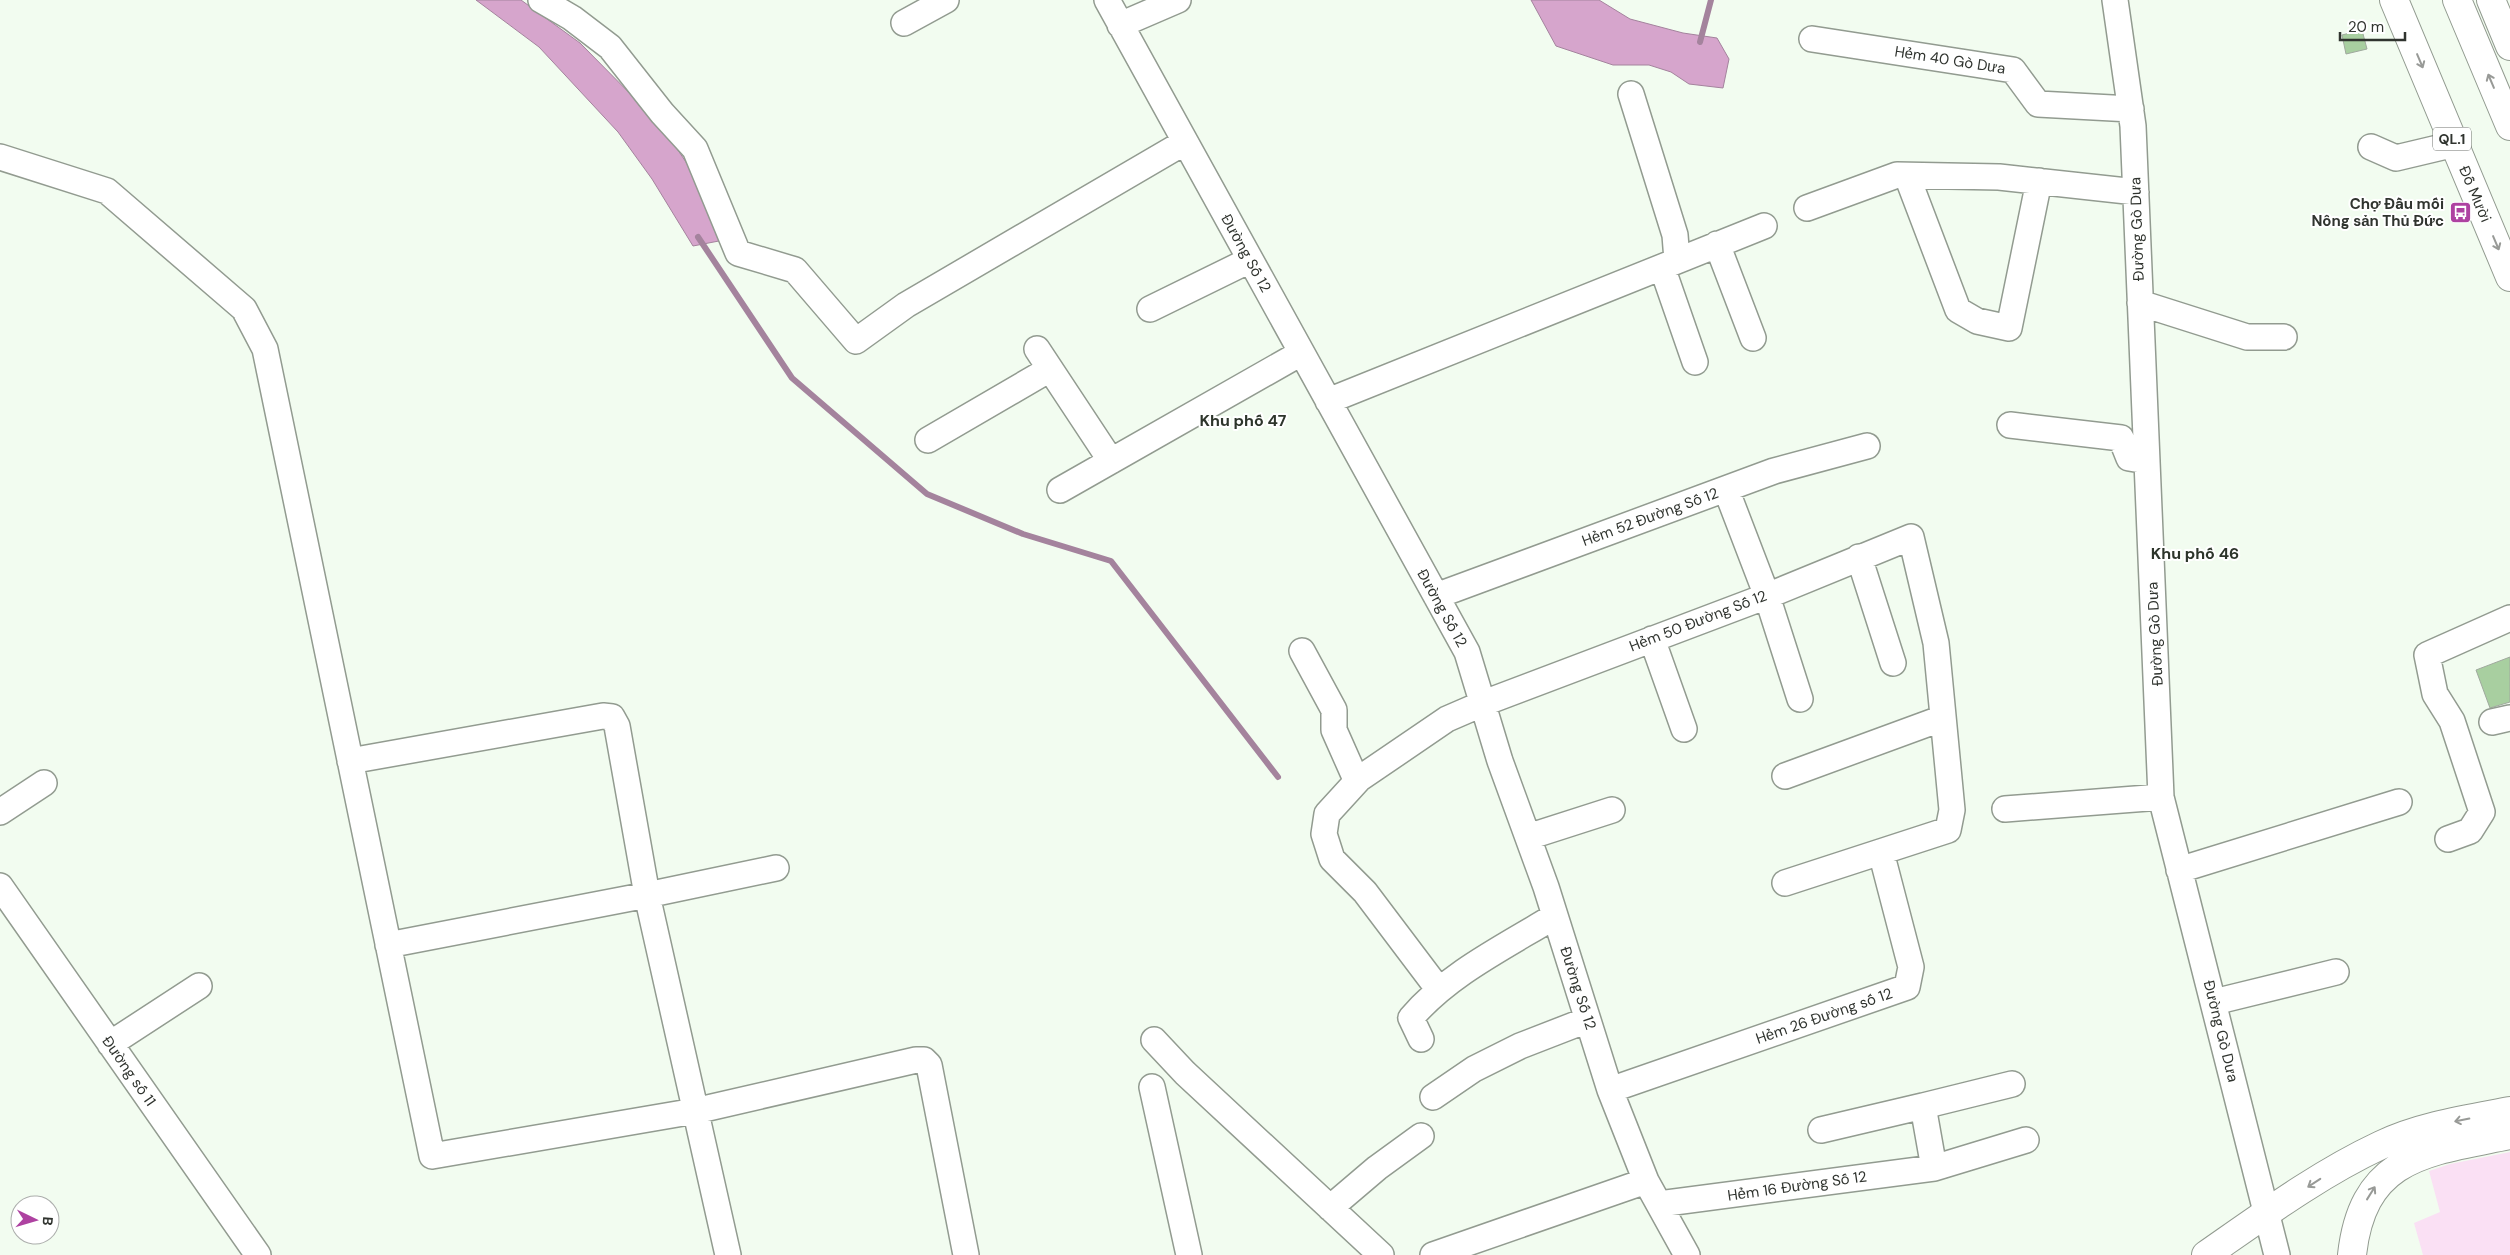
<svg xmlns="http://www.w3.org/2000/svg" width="2510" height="1255" viewBox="0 0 2510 1255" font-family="'DM Sans',sans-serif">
<rect width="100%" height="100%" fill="#f2fcf0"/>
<!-- green -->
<path fill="#fae0f4" d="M2510,1152V1255H2423L2414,1223L2440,1212L2429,1171L2450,1164Z"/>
<!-- water -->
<path fill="#d6a5cc" stroke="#a4839d" d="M476,0H521L580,43L661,125L692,171L724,240L693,246L652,179L618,132L539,47Z
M1531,0H1599L1630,19L1683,33L1717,38L1729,59L1723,88L1689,84L1671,72L1649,65H1613L1556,46Z"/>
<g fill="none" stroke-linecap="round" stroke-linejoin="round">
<!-- stream -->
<path stroke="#a4839d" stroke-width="6" d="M1700,42L1711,0
M698,237L792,378L927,494L1023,534L1111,561L1278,777"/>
</g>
<!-- building -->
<path fill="#a8cfa0" stroke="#a0a99e" d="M2362,30L2367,49L2346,54L2342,35Z
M2510,657V702L2490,708L2476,670Z"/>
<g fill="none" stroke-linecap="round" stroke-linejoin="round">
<defs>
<path id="minor" d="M541,0L572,18L610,47L662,113L695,149L738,253L795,270L856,341L906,305L1185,142
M1107,0L1467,652L1500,761L1546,887L1610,1090L1646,1181L1687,1255
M2115,0L2133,126L2161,797L2277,1255
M904,23L946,0
M1120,25L1178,0
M1812,39L2013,70L2038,104L2131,109
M1631,94L1675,235L1677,260
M2371,147L2396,158L2455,144
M0,157L107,191L244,309L265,349L432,1156L695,1111L916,1060H924L929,1065L966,1255
M1907,176L1958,310L1977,321L2009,328L2039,181
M1807,208L1897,175L1999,177L2136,192
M1717,244L1753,338
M1662,267L1695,362
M2140,303L2247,337H2284
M1150,309L1250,260
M1037,349L1111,461
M1328,401L1764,226
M2010,425L2121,438L2129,458L2147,461
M928,440L1050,369
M1726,489L1767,596L1800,699
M1060,490L1301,353
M1859,557L1893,663
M1436,596L1774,471L1867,446
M1652,639L1684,729
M1302,651L1334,710V730L1354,775L1359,779
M2492,722L2510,718
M350,761L603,716L612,717L617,726L647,895L728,1255
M1785,776L1943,718
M2005,809L2161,797
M0,812L44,783
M1528,837L1612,810
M2448,839L2470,831L2482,812L2452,721L2435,694L2427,655L2510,618
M2179,870L2399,802
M0,886L258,1255
M388,945L647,895L776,868
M1439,990L1365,892L1332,859L1324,834L1327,814L1359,779L1447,719L1484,703L1767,596L1911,537L1936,643L1952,810L1948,830L1785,883
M2214,1002L2336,972
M1421,1039L1411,1018C1448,974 1506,946 1555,916
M1154,1040L1185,1073L1381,1255
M110,1044L199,986
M1152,1087L1189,1255
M1610,1090L1907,987L1911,967L1881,852
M1433,1097L1474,1069L1520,1046L1587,1020
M1923,1106L2012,1084
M1934,1168L2026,1140
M1659,1204L1934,1168L1923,1106L1821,1130
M1330,1208L1377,1168L1421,1136
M1433,1255L1646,1181"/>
<path id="highway" d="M2394,0L2510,277
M2457,0L2510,126
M2491,0L2510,46
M2206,1255C2262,1216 2319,1174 2381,1145C2420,1126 2468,1119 2510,1111
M2352,1255C2363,1155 2427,1152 2510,1135"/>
</defs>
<!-- minor casing -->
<use href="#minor" stroke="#929b90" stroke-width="28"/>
<!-- highway casing -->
<use href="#highway" stroke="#929b90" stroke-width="30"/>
<!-- minor -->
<use href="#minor" stroke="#fff" stroke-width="25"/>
<!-- highway -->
<use href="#highway" stroke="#fff" stroke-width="28"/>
</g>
<!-- one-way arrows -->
<defs><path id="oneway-shaft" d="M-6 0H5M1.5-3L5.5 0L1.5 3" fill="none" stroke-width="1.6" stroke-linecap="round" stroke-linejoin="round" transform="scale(1.25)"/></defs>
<g stroke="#989a97">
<use href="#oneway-shaft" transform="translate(2420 61) rotate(67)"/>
<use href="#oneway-shaft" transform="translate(2491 81) rotate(-113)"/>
<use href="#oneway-shaft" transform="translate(2496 243) rotate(67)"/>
<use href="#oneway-shaft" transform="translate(2462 1120) rotate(169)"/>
<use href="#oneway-shaft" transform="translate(2314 1183) rotate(147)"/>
<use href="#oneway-shaft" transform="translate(2371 1193) rotate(-58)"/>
</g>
<!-- icons -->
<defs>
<symbol id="bus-square" viewBox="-11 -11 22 22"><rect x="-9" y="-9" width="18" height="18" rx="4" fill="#ae42a1" stroke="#fff"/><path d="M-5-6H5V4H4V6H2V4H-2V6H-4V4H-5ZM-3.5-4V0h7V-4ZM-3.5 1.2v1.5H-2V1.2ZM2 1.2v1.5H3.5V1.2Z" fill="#fff"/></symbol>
</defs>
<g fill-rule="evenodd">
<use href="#bus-square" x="2448" y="200" width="25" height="25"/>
</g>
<g text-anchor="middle" stroke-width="4" stroke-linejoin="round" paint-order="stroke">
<!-- shield labels -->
<rect fill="#fff" stroke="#6e716d" stroke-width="1" x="2433" y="127.5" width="38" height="23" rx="4"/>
<g font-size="14" font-weight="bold" fill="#30342f">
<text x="2452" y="144">QL.1</text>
</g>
<!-- street labels -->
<g font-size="15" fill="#30342f" stroke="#fff">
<text transform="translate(1950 60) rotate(9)" y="5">Hẻm 40 Gò Dưa</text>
<text transform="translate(2475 194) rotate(67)" y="5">Đỗ Mười</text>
<text transform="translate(2137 229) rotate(-92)" y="5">Đường Gò Dưa</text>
<text transform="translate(1246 253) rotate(61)" y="5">Đường Số 12</text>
<text transform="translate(1650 517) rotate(-20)" y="5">Hẻm 52 Đường Số 12</text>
<text transform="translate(1442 608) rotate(61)" y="5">Đường Số 12</text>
<text transform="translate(1698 621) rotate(-21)" y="5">Hẻm 50 Đường Số 12</text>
<text transform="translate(2155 634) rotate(-93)" y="5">Đường Gò Dưa</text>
<text transform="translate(1578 988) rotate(72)" y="5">Đường Số 12</text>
<text transform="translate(1824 1016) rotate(-19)" y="5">Hẻm 26 Đường số 12</text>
<text transform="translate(2221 1031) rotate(76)" y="5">Đường Gò Dưa</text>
<text transform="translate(129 1071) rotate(55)" y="5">Đường số 11</text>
<text transform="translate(1797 1186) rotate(-8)" y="5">Hẻm 16 Đường Số 12</text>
</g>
<!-- poi labels -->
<g font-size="15" font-weight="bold" fill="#30342f" stroke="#fff" text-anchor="end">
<text x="2444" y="209">Chợ Đầu mối<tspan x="2444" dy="17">Nông sản Thủ Đức</tspan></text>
</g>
<!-- neighbourhood labels -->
<g font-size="16" font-weight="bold" fill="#2d352b" stroke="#fff">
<text x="1243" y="426">Khu phố 47</text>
<text x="2195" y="559">Khu phố 46</text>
</g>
</g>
<!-- north arrow -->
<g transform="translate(35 1220) rotate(95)"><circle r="24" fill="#ffffff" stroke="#acaeac"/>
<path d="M0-4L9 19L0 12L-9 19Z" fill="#ae42a1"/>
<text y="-8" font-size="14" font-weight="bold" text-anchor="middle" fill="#30342f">B</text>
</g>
<!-- scale -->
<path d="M2340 32v8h65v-8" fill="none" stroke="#30342f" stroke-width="2.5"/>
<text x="2348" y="32" font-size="15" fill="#30342f" stroke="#ffffff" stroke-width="4" paint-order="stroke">20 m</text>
</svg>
